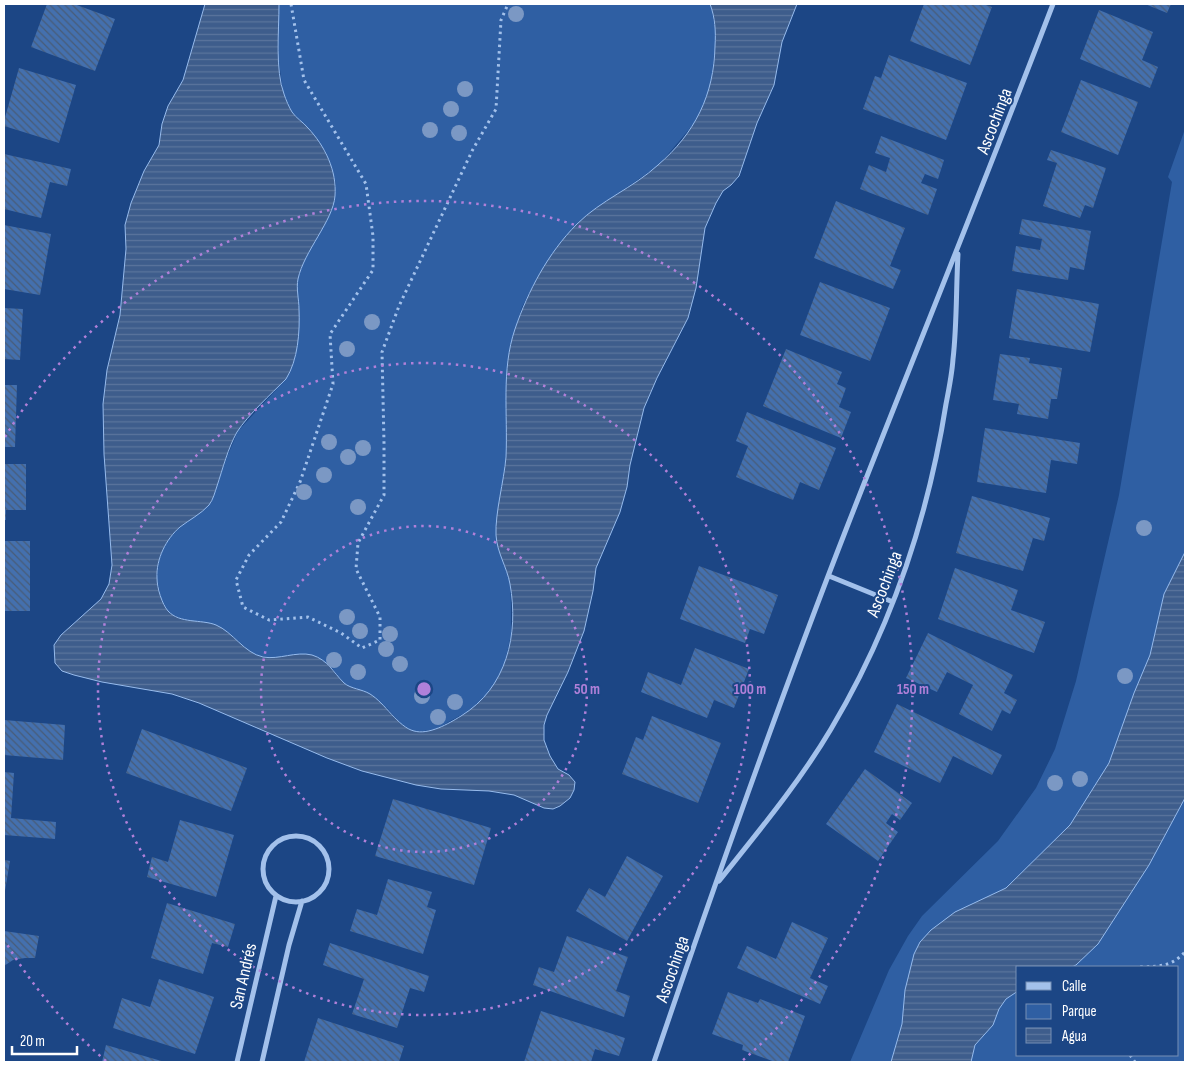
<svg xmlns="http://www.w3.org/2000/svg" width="1189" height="1066" viewBox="0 0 1189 1066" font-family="'Sofia Sans Condensed',sans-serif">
<defs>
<pattern id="water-rules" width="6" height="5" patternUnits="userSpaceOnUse" patternTransform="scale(1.25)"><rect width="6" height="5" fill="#3e5d8c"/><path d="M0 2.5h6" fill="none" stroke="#5b759d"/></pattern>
<pattern id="building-back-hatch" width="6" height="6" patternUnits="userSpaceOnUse" patternTransform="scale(1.25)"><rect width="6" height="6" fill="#4470ae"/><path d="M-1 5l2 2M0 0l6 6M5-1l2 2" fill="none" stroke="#485c78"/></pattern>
</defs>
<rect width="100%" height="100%" fill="#1c4685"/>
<!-- green -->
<path fill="#2f5fa3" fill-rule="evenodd" d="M279,4H710L712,11L716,36L711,83L705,104L692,126L658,166L595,209L558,246L537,278L522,307L513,337L507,364L506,455L496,531L498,547L510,582L511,604V635L504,666L492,689L472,709L436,729L424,731H413L402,725L387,708L357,689L347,687L332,668L292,655L274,658L254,655L228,632L207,623L184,620L169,613L161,598L157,578L159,560L166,542L178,529L211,503L227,457L238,431L286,379L295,359L299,310L297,281L306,255L330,211L335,199L336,183L326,152L308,128L292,112L283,92L279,62Z
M1185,129V1062H850L889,970L908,936L922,916L998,841L1036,788L1055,749L1076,681L1119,495L1172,182L1168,177ZM1018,967H1178V1055H1018Z"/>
<!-- water -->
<path fill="url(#water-rules)" stroke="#96bbed" d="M205,4H279C279,31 275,70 284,94C286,100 289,107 292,112C296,118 303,122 308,128C325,146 337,171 335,196C333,221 304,251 298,279C296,288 299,300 299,309C300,332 298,360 286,379C271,394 248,415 237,432C228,448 223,468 217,486C215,492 213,500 209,505C201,514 189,520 180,527C166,539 156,559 157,578C157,588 162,604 168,611C180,624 201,619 216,625C233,632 244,653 263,657C279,660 296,651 312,655C328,660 333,672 344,683C351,689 362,689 370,694C385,703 398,727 414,731C429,735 448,724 461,716C507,688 519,634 510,584C507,567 497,553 496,535C495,513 504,481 506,457C508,414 501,370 515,329C528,291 548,253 577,224C601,200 633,188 658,165C695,133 714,95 715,46C716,32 715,17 710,4H797L782,42L774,85L757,123L739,176L731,185L723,191L716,203L705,228L696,288L688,318L657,378L644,408L630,465L627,487L620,512L596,568L593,591L584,631L568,672L547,715L544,725V740L550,756L558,769L569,775L575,782L574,790L570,798L560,806L553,809L544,808L514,795L489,791L441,789L416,785L362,771L327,758L199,703L172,694L102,682L74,675L62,671L55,663L54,645L61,635L101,599L109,584L112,565L104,454L103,404L107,370L120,315L126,249L125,225L131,203L144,171L159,145L162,124L168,106L183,80Z
M1185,552V798L1149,865L1098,944L1076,965L1072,967H1018V991L1006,999L999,1009L993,1025L975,1045L971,1062H891L902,1024L905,990L914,954L920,942L931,930L955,912L1006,888L1070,825L1109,763L1134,693L1150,655L1164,594Z"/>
<!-- building -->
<path fill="url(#building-back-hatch)" d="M47,4H74L115,19L95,71L31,47Z
M924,4H983L992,7L970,65L910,41Z
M1145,4H1171L1167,13Z
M1099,10L1153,32L1142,60L1158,67L1150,88L1080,59Z
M889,55L967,83L946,140L863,109L875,76L881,78Z
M19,68L76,85L59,143L4,126V121Z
M1081,80L1138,102L1118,155L1061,132Z
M881,136L944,160L938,179L925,174L921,183L937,189L928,215L860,189L869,165L886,172L890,158L875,153Z
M1051,150L1106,168L1093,208L1085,205L1080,218L1043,206L1057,163L1047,160Z
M4,154L71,169L67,186L50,182L41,218L4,209Z
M836,201L905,228L890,266L901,270L893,289L814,258Z
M1022,219L1091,231L1084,270L1070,267L1068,280L1012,271L1016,246L1040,250L1042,239L1019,234Z
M4,225L51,234L40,295L4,289Z
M820,282L890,308L870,361L800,335Z
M1017,289L1099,304L1090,352L1009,338Z
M4,308L23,309L20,360L4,359Z
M786,349L842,372L837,384L846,388L839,407L851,412L841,438L763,406Z
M1000,354L1030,358L1029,363L1062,368L1057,399H1051L1048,419L1017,414L1019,404L993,400Z
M4,385H17L15,447H4Z
M747,412L836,448L819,490L800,482L793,500L736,477L748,446L736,441Z
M985,428L1080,443L1077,464L1051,460L1046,493L977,482Z
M4,464H26V510H6V520H4Z
M972,496L1050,518L1044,541L1033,538L1023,571L956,553Z
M4,541H30V611H4Z
M699,566L778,595L764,634L750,629L745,643L680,619Z
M955,568L1018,590L1011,610L1045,622L1034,653L938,619Z
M928,633L1013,675L1004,693L1017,700L1010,714L1002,710L992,731L959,714L973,685L947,672L937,692L906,678Z
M695,648L749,669L734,708L714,700L707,718L641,692L648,672L681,685Z
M897,704L1002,755L992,775L953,756L940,783L874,752Z
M652,716L721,743L698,803L622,774L636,737L643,740Z
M4,720L65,725L63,760L4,755Z
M142,729L247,768L231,811L126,773Z
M865,769L912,803L900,820L892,814L886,823L898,832L878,861L826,824Z
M4,772L14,773L11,818L56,822L55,839L4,835Z
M393,799L491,828L474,885L375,856Z
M180,820L234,835L216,897L147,877L152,857L168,862Z
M627,856L663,876L627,941L576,911L589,888L605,897Z
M4,860L10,861L5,891H4Z
M388,879L432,892L427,907L436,910L423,954L350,931L357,909L377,915Z
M167,903L235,924L228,947L212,943L203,974L151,958Z
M792,922L828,938L810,978L828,986L820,1004L737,968L747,946L776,959Z
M4,931L39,936L35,958H25L13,960L4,966Z
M567,936L628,957L616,991L630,996L624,1017L533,985L539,967L554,972Z
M330,943L429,976L424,992L410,988L397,1028L352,1014L364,979L323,965Z
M159,979L214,997L195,1054L113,1028L122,998L150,1007Z
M728,992L758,1003L760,999L805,1016L788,1062H775L742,1050L743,1045L712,1034Z
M541,1011L625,1038L619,1056L595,1049L591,1062H524Z
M318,1018L404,1046L399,1062H304Z
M106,1045L165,1062H102Z"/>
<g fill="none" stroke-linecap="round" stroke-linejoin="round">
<!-- path -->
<path stroke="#a3c1eb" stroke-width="3" stroke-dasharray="2.5 4" stroke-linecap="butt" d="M291,4L304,80L366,184L373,236V270L330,334L333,384L300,482L281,522L249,555L236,580L243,607L269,620L308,617L341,633L362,648L380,640V617L356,569L358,543L384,495V443L382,352L399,306L472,151L496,109L501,20L508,4
M1140,967C1160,966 1171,967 1185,952
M1130,1055L1135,1062"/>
<!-- minor -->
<path stroke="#a3c1eb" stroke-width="5" d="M829,576L893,602
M263 869a33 33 0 1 1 66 0a33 33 0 1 1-66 0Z
M719,881C758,832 799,783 831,729C890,630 928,518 946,404C949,389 952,374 953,359C957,325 956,289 958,254
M237,1062L276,896
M262,1062L289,945L302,901
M654,1062C715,883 778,704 847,527C915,353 986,179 1053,4"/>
</g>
<!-- trees -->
<g fill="#7b98c4">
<circle cx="516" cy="14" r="8"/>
<circle cx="465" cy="89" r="8"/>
<circle cx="451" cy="109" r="8"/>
<circle cx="430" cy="130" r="8"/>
<circle cx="459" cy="133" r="8"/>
<circle cx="372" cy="322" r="8"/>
<circle cx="347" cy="349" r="8"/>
<circle cx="329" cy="442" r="8"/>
<circle cx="363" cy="448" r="8"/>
<circle cx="348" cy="457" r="8"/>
<circle cx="324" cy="475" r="8"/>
<circle cx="304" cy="492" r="8"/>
<circle cx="358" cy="507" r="8"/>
<circle cx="1144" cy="528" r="8"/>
<circle cx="347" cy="617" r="8"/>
<circle cx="360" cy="631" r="8"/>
<circle cx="390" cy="634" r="8"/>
<circle cx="386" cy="649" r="8"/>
<circle cx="334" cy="660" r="8"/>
<circle cx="400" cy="664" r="8"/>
<circle cx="358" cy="672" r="8"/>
<circle cx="1125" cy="676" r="8"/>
<circle cx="422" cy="696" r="8"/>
<circle cx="455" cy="702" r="8"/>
<circle cx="438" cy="717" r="8"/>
<circle cx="1080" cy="779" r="8"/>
<circle cx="1055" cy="783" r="8"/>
</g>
<!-- distance rings -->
<g fill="none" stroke="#b080d9" stroke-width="2.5" stroke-dasharray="2.5 5">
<circle cx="424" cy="689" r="163"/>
<circle cx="424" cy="689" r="326"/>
<path d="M106 1061A489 489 0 0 1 5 941M5 437A489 489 0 1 1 742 1061"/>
</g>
<g text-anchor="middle" stroke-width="4" stroke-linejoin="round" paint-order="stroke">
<!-- street labels -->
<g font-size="18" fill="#fff" stroke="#1c4685">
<text transform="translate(994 121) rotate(-69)" y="6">Ascochinga</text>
<text transform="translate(884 584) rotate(-69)" y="6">Ascochinga</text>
<text transform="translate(672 969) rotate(-71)" y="6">Ascochinga</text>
<text transform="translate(243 976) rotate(-77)" y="6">San Andrés</text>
</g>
</g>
<circle cx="424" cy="689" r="8" fill="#b080d9" stroke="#1c4685" stroke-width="2.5"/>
<g font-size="15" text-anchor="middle" font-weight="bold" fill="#b080d9" stroke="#1c4685" stroke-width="4" stroke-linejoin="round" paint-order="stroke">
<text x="587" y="694">50 m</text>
<text x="750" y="694">100 m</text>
<text x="913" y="694">150 m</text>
</g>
<!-- border -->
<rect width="1189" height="1066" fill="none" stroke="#ffffff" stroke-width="10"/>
<!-- legend -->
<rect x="1016" y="966" width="162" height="90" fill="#1c4685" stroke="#7790b6"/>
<rect x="1026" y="982" width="25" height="8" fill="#a3c1eb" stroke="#7790b6"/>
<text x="1062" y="991" font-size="15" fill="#ffffff">Calle</text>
<rect x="1026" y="1004" width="25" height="15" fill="#2f5fa3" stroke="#7790b6"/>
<text x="1062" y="1016" font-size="15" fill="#ffffff">Parque</text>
<rect x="1026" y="1028" width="25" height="15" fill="url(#water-rules)" stroke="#7790b6"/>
<text x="1062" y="1041" font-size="15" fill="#ffffff">Agua</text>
<!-- scale -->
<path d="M12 1046v8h65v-8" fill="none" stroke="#ffffff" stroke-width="2.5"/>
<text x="20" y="1046" font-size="15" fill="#ffffff" stroke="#1c4685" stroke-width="4" paint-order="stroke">20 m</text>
</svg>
